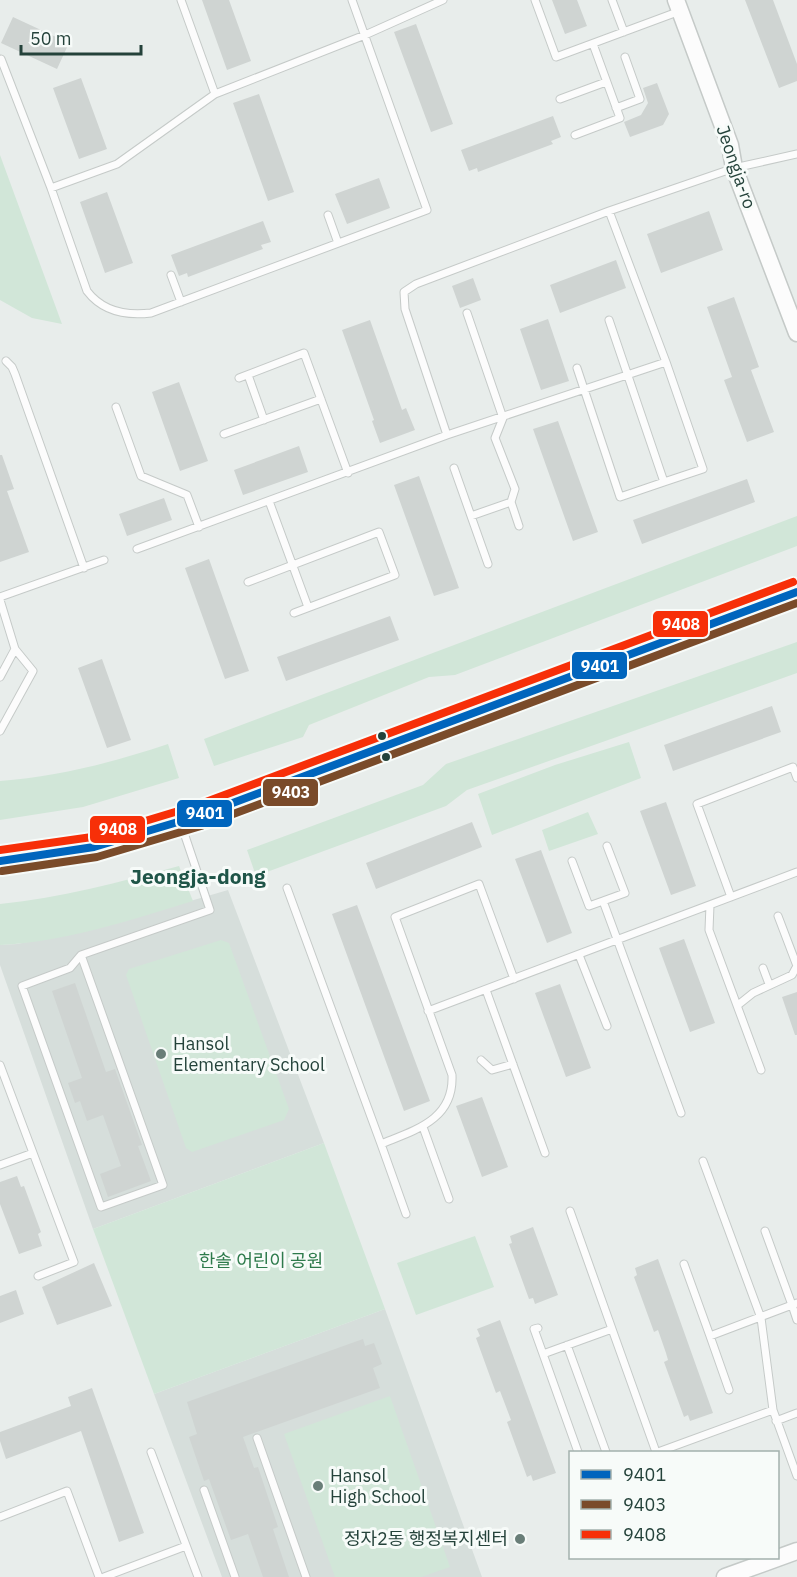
<svg xmlns="http://www.w3.org/2000/svg" width="797" height="1577" viewBox="0 0 797 1577" font-family="'IBM Plex Sans','Noto Sans KR',sans-serif">
<rect width="100%" height="100%" fill="#e8edeb"/>
<!-- built -->
<path fill="#d6dedb" d="M228,890L324,1143L93,1229L0,965V945L17,944L98,928Z
M385,1309L482,1577H222L154,1394Z"/>
<!-- green -->
<path fill="#d1e6d8" d="M0,155L62,324L32,318L0,300Z
M797,516V546L455,675L429,677L309,725L303,737L214,766L204,739Z
M797,642V673L467,790L446,806L256,876L247,850L423,785L446,764Z
M629,742L641,778L492,835L478,794L555,765Z
M168,744L179,778L83,807L0,820V781C57,777 114,762 168,744Z
M588,812L598,834L549,851L542,830Z
M179,866L193,901C131,920 65,942 0,945V904C61,898 120,882 179,866Z
M221,940L229,943L289,1109L284,1120L192,1152L186,1148L126,975L129,969Z
M324,1143L385,1309L154,1394L93,1229Z
M475,1236L494,1287L416,1315L397,1263Z
M390,1396L450,1567L421,1577H335L284,1434Z"/>
<!-- building -->
<path fill="#cfd4d2" d="M202,0H229L251,61L227,70Z
M552,0H577L587,26L565,34Z
M745,0H773L797,64V81L779,88Z
M13,17L69,43L57,69L1,43Z
M416,24L453,124L431,132L394,32Z
M81,78L107,149L79,159L53,88Z
M657,83L669,114L663,125L630,137L624,122L641,115L648,103L643,88Z
M259,94L294,192L268,201L233,103Z
M553,116L561,137L551,141L553,144L478,172L477,168L469,171L461,150Z
M379,178L390,208L347,224L335,194Z
M107,192L133,263L105,273L80,202Z
M709,211L723,250L661,273L647,234Z
M263,221L271,242L261,245L263,249L188,277L187,273L179,276L171,255Z
M616,260L626,288L560,313L550,285Z
M473,278L481,300L460,308L452,286Z
M734,297L759,367L751,370L774,432L747,442L724,380L732,377L707,307Z
M548,319L569,381L541,390L520,329Z
M370,320L402,410L406,408L415,430L380,443L372,421L374,420L342,330Z
M179,382L208,461L180,471L152,392Z
M558,421L598,532L573,541L533,429Z
M299,446L308,472L243,495L234,470Z
M0,455H2L14,489L7,491L29,552L0,562Z
M419,476L459,588L434,596L394,485Z
M747,479L755,502L642,544L633,520Z
M164,498L172,520L127,536L119,514Z
M209,559L249,671L225,679L185,568Z
M390,616L399,640L286,681L277,657Z
M102,659L131,740L107,748L78,668Z
M772,706L781,732L673,771L664,745Z
M666,802L696,886L671,895L640,811Z
M472,822L482,847L376,889L366,863Z
M541,850L572,933L547,943L515,859Z
M357,905L430,1101L404,1111L332,914Z
M684,939L715,1023L690,1032L659,948Z
M75,983L106,1072L115,1069L142,1145L138,1146L151,1181L108,1197L100,1174L121,1166L103,1115L87,1121L80,1101L75,1103L68,1083L82,1078L52,991Z
M560,984L591,1068L566,1077L535,993Z
M797,992V1035H795L782,997Z
M482,1097L508,1167L482,1177L456,1106Z
M17,1176L21,1187L24,1186L41,1232L38,1234L42,1246L19,1254L0,1204V1182Z
M533,1227L558,1295L535,1304L533,1298L529,1299L509,1244L512,1243L510,1236Z
M658,1259L713,1413L690,1421L688,1415L684,1417L664,1362L668,1360L666,1353L658,1330L654,1332L634,1277L637,1275L635,1268Z
M94,1263L112,1306L57,1325L42,1287Z
M16,1290L24,1314L0,1323V1296Z
M500,1320L556,1473L533,1481L531,1475L527,1477L507,1422L511,1420L500,1391L496,1393L476,1338L480,1336L477,1329Z
M363,1339L365,1346L374,1343L382,1364L373,1368L380,1388L243,1437L254,1468L258,1467L278,1527L273,1529L289,1577H263L248,1534L231,1540L209,1479L204,1481L189,1437L197,1434L187,1402Z
M92,1388L144,1533L119,1542L81,1431L6,1459L0,1441V1432L71,1406L68,1397Z"/>
<g fill="none" stroke-linecap="round" stroke-linejoin="round">
<defs>
<path id="service" d="M181,0L215,94
M535,0L556,57L680,11
M612,0L624,32
M1,59L51,188L87,291C103,312 126,316 151,313L427,210L352,0
M560,99L606,82
M616,108L640,99L625,57
M575,135L620,118L593,44
M51,188L117,164L215,94L365,35L443,0
M609,211L666,362L703,469L664,482L609,320
M328,215L338,243
M171,275L181,302
M467,313L503,418L495,438L515,489L511,502L471,516
M6,361L12,367L15,374L84,568
M577,368L620,497L664,482
M248,375L264,420
M239,378L304,353L348,473
M116,407L141,476L187,495L199,527
M224,434L321,399
M447,435L405,309L404,292L416,284L609,211L734,168L797,154
M454,468L488,564
M269,501L308,607
M511,502L519,526
M137,549L447,435L666,362
M248,582L379,532L395,575L294,613
M0,597L104,560
M0,600L15,649L33,671L0,731
M0,677L15,649
M572,861L589,906L603,901L681,1113
M287,888L381,1144C415,1130 454,1120 452,1075L395,917L479,884L514,979
M731,897L697,804L793,767L797,778
M603,901L625,893L607,846
M710,905L709,930L761,1070
M81,955L163,1185L101,1207L22,986L70,968L81,955L210,910L181,824
M579,955L607,1026
M763,968L769,984
M486,990L545,1153
M738,1005L753,993L792,975L797,966L778,916
M428,1011L797,872
M481,1060L492,1070L513,1064
M0,1065L74,1262L38,1276
M423,1127L449,1199
M381,1144L406,1214
M703,1161L761,1318L773,1410L797,1476
M0,1165L33,1153
M570,1211L612,1329L543,1354L578,1452
M684,1264L710,1336L792,1305L765,1231
M797,1303L792,1305L797,1320
M538,1328L534,1329L543,1354
M612,1329L656,1452
M710,1336L729,1390
M567,1345L606,1452
M776,1421L797,1413
M257,1438L306,1577
M151,1452L198,1577
M658,1452L773,1410
M204,1490L235,1577
M0,1517L67,1491L99,1577
M104,1577L186,1546"/>
<path id="tertiary" d="M676,0L730,145L734,168L797,333
M725,1577L797,1551"/>
<path id="primary" d="M0,861L94,847L126,839L198,816L797,592"/>
</defs>
<!-- service casing -->
<use href="#service" stroke="#c5cac8" stroke-width="9"/>
<!-- tertiary casing -->
<use href="#tertiary" stroke="#c5cac8" stroke-width="19"/>
<!-- primary casing -->
<use href="#primary" stroke="#c3ccc9" stroke-width="23"/>
<!-- service -->
<use href="#service" stroke="#fcfcfc" stroke-width="7"/>
<!-- tertiary -->
<use href="#tertiary" stroke="#fcfcfc" stroke-width="16"/>
<!-- primary -->
<use href="#primary" stroke="#cfd7d5" stroke-width="21"/>
<defs>
<path id="bus-1" d="M0,861L94,847L198,816L797,592"/>
<path id="bus-2" d="M2,871L97,857L201,826L797,603"/>
<path id="bus-3" d="M0,850L92,837L195,806L793,582"/>
</defs>
<!-- bus-1 casing -->
<use href="#bus-1" stroke="#f7fbf9" stroke-width="12"/>
<!-- bus-2 casing -->
<use href="#bus-2" stroke="#f7fbf9" stroke-width="12"/>
<!-- bus-3 casing -->
<use href="#bus-3" stroke="#f7fbf9" stroke-width="12"/>
<!-- bus-1 -->
<use href="#bus-1" stroke="#0065bd" stroke-width="8"/>
<!-- bus-2 -->
<use href="#bus-2" stroke="#7a4b2a" stroke-width="8"/>
<!-- bus-3 -->
<use href="#bus-3" stroke="#f72f08" stroke-width="8"/>
</g>
<!-- markers -->
<g fill="#24423a" stroke="#f7fbf9" stroke-width="2">
<circle cx="382" cy="736" r="5"/>
<circle cx="386" cy="757" r="5"/>
</g>
<g fill="#697e78" stroke="#f7fbf9" stroke-width="2">
<circle cx="161" cy="1054" r="6"/>
<circle cx="318" cy="1486" r="6"/>
<circle cx="520" cy="1539" r="6"/>
</g>
<g text-anchor="middle" stroke-width="6" stroke-linejoin="round" paint-order="stroke">
<!-- street labels -->
<g font-size="18" fill="#24423a" stroke="#f7fbf9">
<text transform="translate(736 167) rotate(71)" y="6">Jeongja-ro</text>
</g>
<!-- poi labels -->
<g font-size="18" fill="#24423a" stroke="#f7fbf9" text-anchor="start">
<text x="173" y="1050">Hansol<tspan x="173" dy="21">Elementary School</tspan></text>
<text x="330" y="1482">Hansol<tspan x="330" dy="21">High School</tspan></text>
<text x="508" y="1545" text-anchor="end">정자2동 행정복지센터</text>
</g>
<!-- park labels -->
<g font-size="18" fill="#2d7a4b" stroke="#f7fbf9">
<text x="261" y="1267">한솔 어린이 공원</text>
</g>
<!-- quarter labels -->
<g font-size="21" font-weight="bold" fill="#1f5548" stroke="#f7fbf9">
<text x="198" y="884">Jeongja-dong</text>
</g>
</g>
<g stroke="#f7fbf9" stroke-width="2">
<rect x="652" y="610" width="57" height="28" rx="6" fill="#f72f08"/>
<rect x="571" y="651" width="57" height="29" rx="6" fill="#0065bd"/>
<rect x="262" y="778" width="57" height="29" rx="6" fill="#7a4b2a"/>
<rect x="176" y="799" width="57" height="29" rx="6" fill="#0065bd"/>
<rect x="89" y="815" width="57" height="29" rx="6" fill="#f72f08"/>
</g>
<g font-size="16" text-anchor="middle" font-weight="bold" fill="#fff">
<text x="681" y="630">9408</text>
<text x="600" y="672">9401</text>
<text x="291" y="798">9403</text>
<text x="205" y="819">9401</text>
<text x="118" y="835">9408</text>
</g>
<!-- legend -->
<rect x="569" y="1451" width="210" height="108" fill="#f7fbf9" stroke="#a3b1ad" stroke-width="1.5"/>
<rect x="581" y="1470" width="30" height="9" fill="#0065bd" stroke="#a3b1ad" stroke-width="1.5"/>
<text x="623" y="1481" font-size="18" fill="#24423a">9401</text>
<rect x="581" y="1500" width="30" height="9" fill="#7a4b2a" stroke="#a3b1ad" stroke-width="1.5"/>
<text x="623" y="1511" font-size="18" fill="#24423a">9403</text>
<rect x="581" y="1530" width="30" height="9" fill="#f72f08" stroke="#a3b1ad" stroke-width="1.5"/>
<text x="623" y="1541" font-size="18" fill="#24423a">9408</text>
<!-- scale -->
<path d="M21 45v9h120v-9" fill="none" stroke="#24423a" stroke-width="3"/>
<text x="30" y="45" font-size="18" fill="#24423a" stroke="#f7fbf9" stroke-width="4.5" paint-order="stroke">50 m</text>
</svg>
